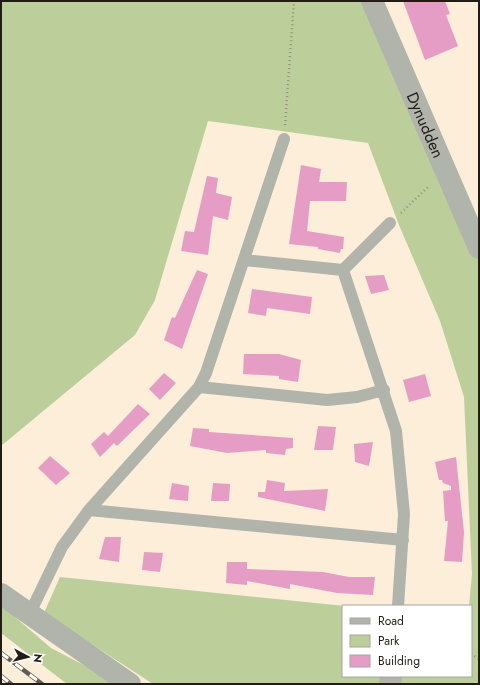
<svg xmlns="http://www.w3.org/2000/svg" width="480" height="685" viewBox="0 0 480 685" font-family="Jost,sans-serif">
<rect width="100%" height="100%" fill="#fceed9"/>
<!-- green -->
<path fill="#bccf9b" d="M1,1H369L479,253V684H153L44,613L60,577L345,606H343V676H471V606H469L472,574L464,397L440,321L399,225L368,143L208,121L155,300L135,335L1,446Z
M1,605L51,648L101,674L116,684H67L1,633Z"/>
<!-- building -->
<path fill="#e69dc5" d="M403,1H445L450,14L446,15L458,46L425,60Z
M301,165L321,169L319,182H347L346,201H310L307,231L344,237L343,249H341L340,253L318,249V247L289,244Z
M207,176L218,178L216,193L232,197L228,220L213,216L208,255L181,251L185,231L194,232Z
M197,270L208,274L182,349L164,340L172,317L175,318Z
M384,275L389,290L371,294L365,276Z
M252,289L312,297L310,314L267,308L266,316L248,313Z
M244,354H279L301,360L298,382L279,379V376L243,374Z
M164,373L176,383L160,400L149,389Z
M425,374L431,396L409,402L403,380Z
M138,404L150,414L117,446L114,443L100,457L91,444L104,432L108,436Z
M318,426L336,427L333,450H314Z
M193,428L209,429V432L293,438V448L286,449L285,455L266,453V450L227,453L190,446Z
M373,442L369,466L355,462L354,444Z
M50,456L70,473L56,485L38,468Z
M456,457L464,532L462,562L444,561L448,521H445L443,491L451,490V486L443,483L442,480H439L435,462Z
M267,480L285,483L284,491L328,489L325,511L258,497V492H265Z
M172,483L189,486L188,501L169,499Z
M213,483L230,484L229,501H211Z
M105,537H121L119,562L99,559Z
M144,552L163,553L160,572L142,570Z
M227,562H247V569L323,572L349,577H375L373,595L337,593L290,584V589L247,581V585L226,583Z"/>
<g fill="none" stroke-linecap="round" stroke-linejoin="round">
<!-- path -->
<path stroke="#998f80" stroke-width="2.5" stroke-dasharray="1 3" stroke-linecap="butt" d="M285,125L294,1
M401,213L429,186
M471,654L479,659"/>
<!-- service -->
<path stroke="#b0b4ab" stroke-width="12" d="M390,223L343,270L396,431L404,514L398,606
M244,260L343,270
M199,387L327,400L357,397L384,390
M89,510L403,540
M29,615L62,547L89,510L199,387L206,373L284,139"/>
<!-- minor -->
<g stroke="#b0b4ab" stroke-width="22">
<path id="s1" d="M372,1L479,248"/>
<path d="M1,594L130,684"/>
<path d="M390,684L391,676"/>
</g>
<defs>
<path id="rail" d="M1,653L42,684
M1,676L11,684"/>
</defs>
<!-- rail casing -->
<use href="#rail" stroke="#645c51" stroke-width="4.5"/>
<!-- rail -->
<use href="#rail" stroke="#fff" stroke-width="3" stroke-dasharray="9" stroke-linecap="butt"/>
</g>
<g text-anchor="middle" stroke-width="3.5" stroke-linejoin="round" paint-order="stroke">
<!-- street labels -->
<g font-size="16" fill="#211c14" stroke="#fff">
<text dy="6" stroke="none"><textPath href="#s1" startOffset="135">Dynudden</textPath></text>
</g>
</g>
<!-- border -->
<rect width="480" height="685" fill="none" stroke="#211c14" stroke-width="4"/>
<!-- legend -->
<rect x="342" y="605" width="130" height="72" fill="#ffffff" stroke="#a6a4a1"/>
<rect x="350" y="618" width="20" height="6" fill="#b0b4ab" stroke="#a6a4a1"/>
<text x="378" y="625" font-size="12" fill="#211c14">Road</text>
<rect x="350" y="635" width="20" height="12" fill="#bccf9b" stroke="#a6a4a1"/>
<text x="378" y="645" font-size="12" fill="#211c14">Park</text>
<rect x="350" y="655" width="20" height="12" fill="#e69dc5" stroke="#a6a4a1"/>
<text x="378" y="665" font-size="12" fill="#211c14">Building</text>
<!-- north arrow -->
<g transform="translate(28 657) rotate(97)" stroke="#ffffff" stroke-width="3" paint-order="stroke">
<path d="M0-3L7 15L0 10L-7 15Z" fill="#211c14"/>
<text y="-6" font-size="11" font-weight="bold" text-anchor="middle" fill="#211c14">N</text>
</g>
</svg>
